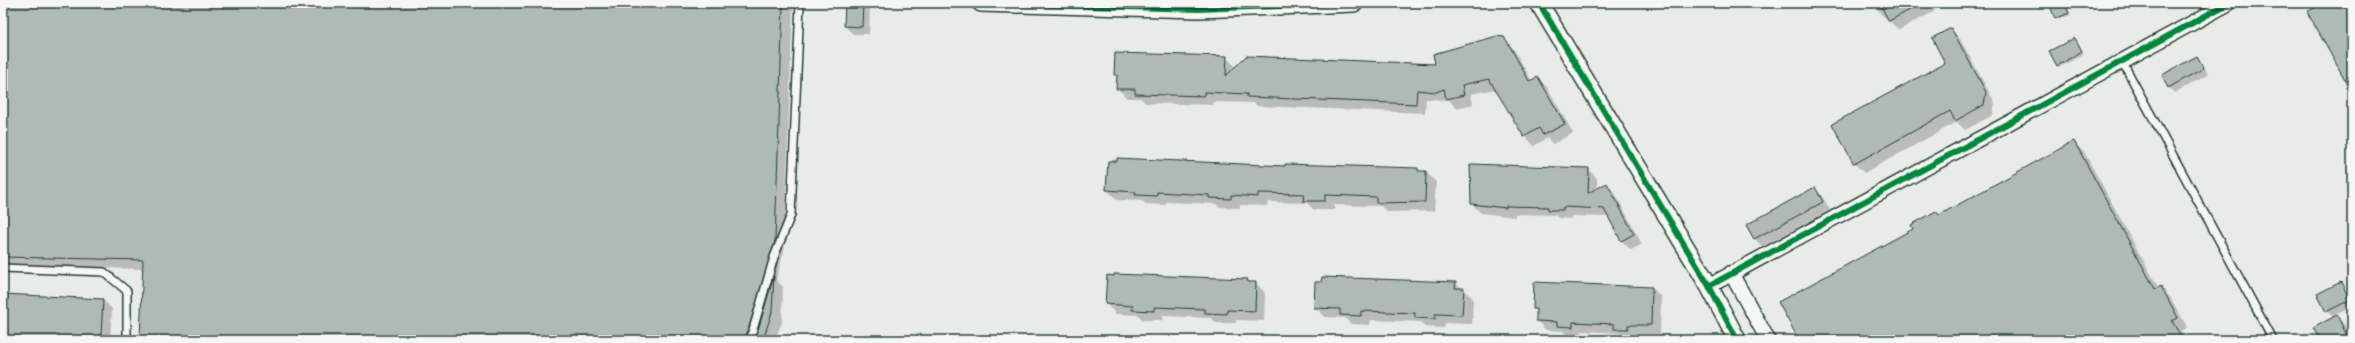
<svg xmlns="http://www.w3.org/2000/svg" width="2355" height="343" viewBox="0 0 2355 343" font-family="Mali,sans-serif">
<rect width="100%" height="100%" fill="#e9ebe7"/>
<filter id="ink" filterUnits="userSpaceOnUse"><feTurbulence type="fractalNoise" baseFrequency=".025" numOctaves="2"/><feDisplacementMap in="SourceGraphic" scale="8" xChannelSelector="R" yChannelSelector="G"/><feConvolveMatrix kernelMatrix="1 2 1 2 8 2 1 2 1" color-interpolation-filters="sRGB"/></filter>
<g filter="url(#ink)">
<!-- shadow -->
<path fill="#0003" d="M3,3H793L784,251L776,280L783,287L782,322L775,340H141L144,269L3,266Z
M846,3H870L869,34H853L845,26Z
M1875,3H1930L1935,11L1899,30L1880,13Z
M2055,3H2065L2071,15L2058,19L2055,16Z
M1951,29L1960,39L1995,103L1993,115L1965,130L1957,122L1864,173L1854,163L1946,63Z
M1503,38L1513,48L1532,81L1537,78L1547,87L1573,133L1553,144L1547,138L1534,146L1525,136L1496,89L1471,94L1473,104L1456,108L1449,100L1426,99L1425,113L1257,106L1254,103L1214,102L1213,105L1145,103L1141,98H1127L1117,88L1116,54L1226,57L1236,67L1436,65Z
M2075,39L2084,54L2060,67L2057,65Z
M2197,57L2209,74L2174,93L2169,87Z
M2074,143L2084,152L2159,289L2161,288L2170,297L2187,327L2181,331L2186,340H1800L1940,216Z
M1109,162L1418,169L1421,172H1426L1436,182L1434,211L1387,212L1381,206L1334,205V210H1314L1307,203L1268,202L1267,206L1240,205V208L1220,207L1216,204L1166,202V205L1146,204L1142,201L1117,200L1107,190Z
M1588,169L1597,178V189L1606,184L1615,193L1642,244L1631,250L1622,241L1609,217L1571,216V219L1558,218L1555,215L1515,214V217L1481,213L1472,204Z
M1815,188L1822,196L1830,210L1762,247L1755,239L1747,226Z
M1247,280L1251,283H1256L1265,293L1264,321L1236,320V323H1216L1211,318L1163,316V320H1143L1138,315L1116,314L1106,304Z
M1455,283L1473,298L1472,324L1445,323L1444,328L1425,327L1420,322L1371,320L1370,325L1351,324L1345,318L1325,317L1316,308Z
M2340,283L2352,301V307L2335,315L2344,324L2352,340H2321L2334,318L2327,311Z
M1652,288L1661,297L1660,334H1637V338H1624L1619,333L1582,331V336H1568L1563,331L1546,330L1537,321V312L1534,309Z
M3,295L103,300L112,309L110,340H3Z"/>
<!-- building -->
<path fill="#b0bab5" stroke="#1f3d34" d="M3,3H783L775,241L745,340H140L143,260L3,257Z
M845,3H863L862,27L844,26Z
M1879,3H1923L1889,21Z
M2049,3H2064L2069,13L2055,19Z
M2324,3H2352V92L2307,12Z
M1951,28L1986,92L1984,105L1955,121L1950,111L1854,164L1832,124L1945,63L1932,38Z
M1497,36L1504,37L1507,41L1529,81L1538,77L1565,124L1543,135L1539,128L1524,137L1489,79L1462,85L1464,95L1446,99L1444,89L1436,92L1417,90L1416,104L1247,97V94L1204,92V96L1135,94V89H1116L1117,75H1114L1115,53L1227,56L1226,76L1246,56L1435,64L1433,54Z
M2075,38L2082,51L2057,66L2049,51Z
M2197,56L2204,68L2168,88L2162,75Z
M2074,141L2155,289L2161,286L2178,318L2172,321L2183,340H1799L1778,302L1913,229L1911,225L1936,211L1939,215Z
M1117,158L1285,166V164L1418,168V171H1426L1425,202L1376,203V197L1325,195V201H1303L1304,194L1258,193V197L1231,195V199L1209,198V195L1157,192V196L1135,195L1136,192L1106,190L1108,161H1117Z
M1470,164L1589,168L1588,193L1607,183L1634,234L1621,241L1604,209L1563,207V210H1548V207L1506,206V208L1471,204Z
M1815,187L1823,202L1754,239L1746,225Z
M1114,274L1248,279L1247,282H1256L1255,311L1227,310V314L1205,313V309L1154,307V311L1132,310L1133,306L1105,304L1107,275L1114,276Z
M774,276L772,312L763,340H755Z
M1322,277L1456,282L1455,288H1464L1462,315L1435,314V319L1415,318V313L1361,311V316L1340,315V309L1314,308L1315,282H1321Z
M1534,282L1652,287L1651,325H1628V329H1614V324L1573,322V327L1557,326V322L1536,321V309H1533Z
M2341,282L2350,300L2326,312L2317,294Z
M3,294L103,299L101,336H99V340H3Z
M2337,315L2349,340H2320L2313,328Z"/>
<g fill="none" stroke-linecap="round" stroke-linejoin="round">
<defs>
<path id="service" d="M2122,61L2273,340
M3,268L104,272L127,291V340
M750,340L774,257L791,215L800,3"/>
<path id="minor" d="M1731,273L1768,340
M1709,286L2229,3"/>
<path id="tertiary" d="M981,3L1198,9L1354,3
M1539,3L1709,286L1737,340"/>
</defs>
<!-- service casing -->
<use href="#service" stroke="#1f3d34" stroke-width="10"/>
<!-- minor casing -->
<use href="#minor" stroke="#1f3d34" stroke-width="17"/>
<!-- tertiary casing -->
<use href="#tertiary" stroke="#1f3d34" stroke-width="20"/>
<!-- service -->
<use href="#service" stroke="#f6f6f2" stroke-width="7"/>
<!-- minor -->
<use href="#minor" stroke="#f6f6f2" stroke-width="14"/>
<!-- tertiary -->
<use href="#tertiary" stroke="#f6f6f2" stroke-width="17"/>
<defs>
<path id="cycleway" d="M981,3L1198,9L1354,3
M1539,3L1709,286L1737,340
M1709,286L2229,3"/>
</defs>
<!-- cycleway casing -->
<use href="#cycleway" stroke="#f6f6f2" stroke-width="8"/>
<!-- cycleway -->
<use href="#cycleway" stroke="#00873e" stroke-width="6"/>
</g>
</g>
<!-- margin -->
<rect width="2355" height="343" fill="none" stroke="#f6f6f2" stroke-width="16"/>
<rect x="8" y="8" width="2339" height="327" fill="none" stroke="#1f3d34" stroke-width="1.5" filter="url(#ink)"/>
</svg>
